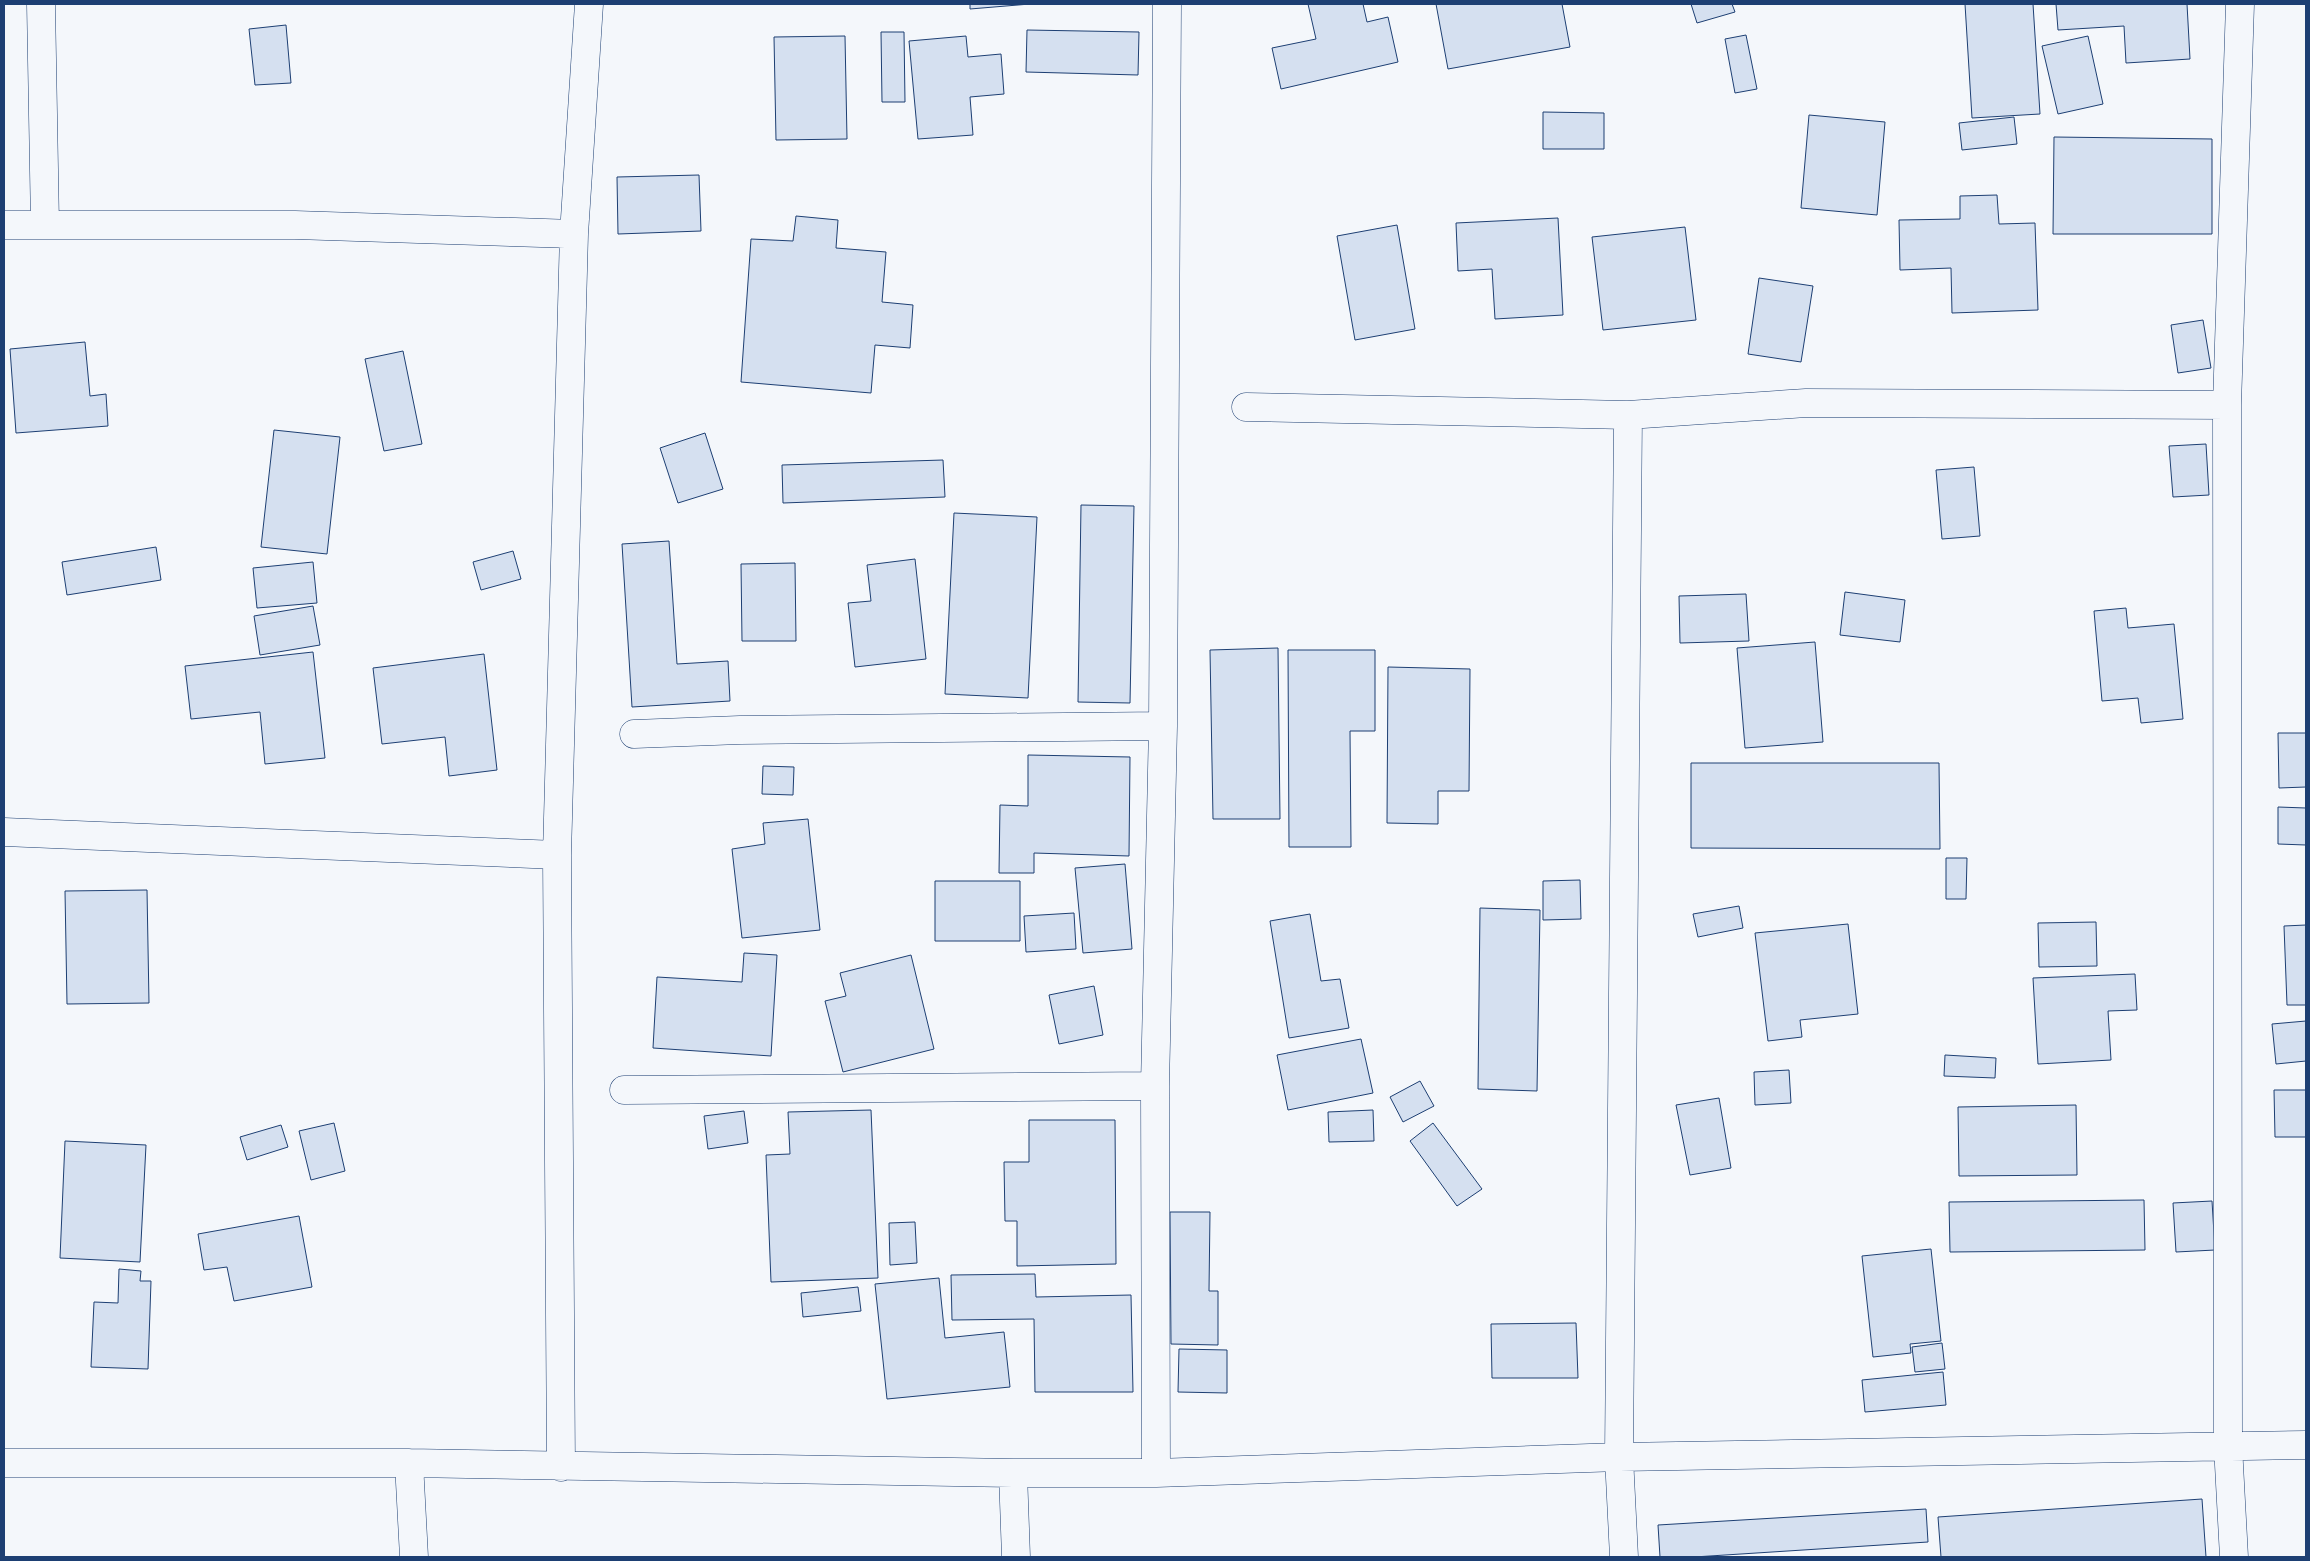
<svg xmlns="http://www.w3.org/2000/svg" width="2310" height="1561" viewBox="0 0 2310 1561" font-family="Figtree,sans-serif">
<rect width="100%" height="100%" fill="#f4f7fb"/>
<!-- building -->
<path fill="#d5e0f0" stroke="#1d3f73" d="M970,4H1030L970,9Z
M1308,4H1363L1367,22L1388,17L1398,62L1281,89L1272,48L1316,39Z
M1436,4H1562L1570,47L1448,69Z
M1691,4H1732L1735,12L1697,23Z
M1965,4H2033L2040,114L1972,118Z
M2056,4H2187L2190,59L2126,63L2124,26L2058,30Z
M286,25L291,83L255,85L249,29Z
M1027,30L1139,32L1138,75L1026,72Z
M881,32H904L905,102H882Z
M1746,35L1757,89L1735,93L1725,39Z
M845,36L847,139L776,140L774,37Z
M966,36L968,57L1001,54L1004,94L970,97L973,135L918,139L909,41Z
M2088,36L2103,104L2058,114L2042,46Z
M1543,112L1604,113V149H1543Z
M1809,115L1885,122L1877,215L1801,208Z
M2014,117L2017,144L1962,150L1959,123Z
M2054,137L2212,139V234H2053Z
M699,175L701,231L618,234L617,177Z
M1997,195L1999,224L2035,223L2038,310L1952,313L1951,268L1900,270L1899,220L1960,219V196Z
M796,216L838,220L836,248L886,252L882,302L913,305L910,348L875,345L871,393L741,382L751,239L793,241Z
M1558,218L1563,315L1495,319L1492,269L1458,271L1456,223Z
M1397,225L1415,329L1355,340L1337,236Z
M1685,227L1696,320L1603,330L1592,237Z
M1759,278L1813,286L1801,362L1748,354Z
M2203,320L2211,368L2178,373L2171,325Z
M85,342L90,396L106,394L108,426L16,433L10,349Z
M403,351L422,444L384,451L365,359Z
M274,430L340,437L327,554L261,547Z
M705,433L723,489L678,503L660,448Z
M2206,444L2209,495L2173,497L2169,446Z
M943,460L945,497L783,503L782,465Z
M1974,467L1980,536L1942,539L1936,470Z
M1081,505L1134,506L1130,703L1078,702Z
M954,513L1037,517L1028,698L945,694Z
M669,541L677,664L728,661L730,701L632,707L622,544Z
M156,547L161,580L67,595L62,562Z
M513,551L521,579L481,590L473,562Z
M915,559L926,659L855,667L848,603L871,601L867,565Z
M313,562L317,603L257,608L253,568Z
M795,563L796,641H742L741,564Z
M1845,592L1905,600L1900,642L1840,635Z
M1746,594L1749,641L1680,643L1679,596Z
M313,606L320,645L260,655L254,616Z
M2126,608L2128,628L2174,624L2183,719L2141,723L2138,698L2102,701L2094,611Z
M1815,642L1823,742L1745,748L1737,648Z
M1278,648L1280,819H1213L1210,650Z
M1288,650H1375V731H1350L1351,847H1289Z
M313,652L325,758L265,764L260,712L191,719L185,666Z
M484,654L497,770L449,776L445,737L382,744L373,668Z
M1388,667L1470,669L1469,791H1438V824L1387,823Z
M2278,733H2306V787L2279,788Z
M1028,755L1130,757L1129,856L1034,853V873H999L1000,805L1028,806Z
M1691,763H1939L1940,849L1691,848Z
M763,766L794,767L793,795L762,794Z
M2278,807L2306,808V845L2278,844Z
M808,819L820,930L742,938L732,849L765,844L763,823Z
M1946,858H1967L1966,899H1946Z
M1125,864L1132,949L1083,953L1075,868Z
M1580,880L1581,919L1543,920V881Z
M935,881H1020V941H935Z
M147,890L149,1003L67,1004L65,891Z
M1739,906L1743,928L1698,937L1693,914Z
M1480,908L1540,910L1537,1091L1478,1089Z
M1074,913L1076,949L1026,952L1024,916Z
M1310,914L1321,981L1340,979L1349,1028L1289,1038L1270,921Z
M2096,922L2097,966L2039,967L2038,923Z
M1848,924L1858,1014L1800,1020L1802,1037L1768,1041L1755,933Z
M2306,925V1005H2287L2284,926Z
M744,953L777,955L771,1056L653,1048L657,977L742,982Z
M911,955L934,1049L843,1072L825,1001L846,996L840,973Z
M2135,974L2137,1010L2108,1011L2111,1060L2038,1064L2033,978Z
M1094,986L1103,1035L1059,1044L1049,995Z
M2306,1021V1061L2276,1064L2272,1024Z
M1361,1039L1373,1093L1288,1110L1277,1055Z
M1945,1055L1996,1058L1995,1078L1944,1076Z
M1789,1070L1791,1103L1755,1105L1754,1072Z
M1420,1081L1434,1106L1403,1122L1390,1097Z
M2274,1090H2306V1137H2275Z
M1719,1098L1731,1168L1690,1175L1676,1105Z
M2076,1105L2077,1175L1959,1176L1958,1107Z
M871,1110L878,1278L771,1282L766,1155L790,1154L788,1112Z
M1373,1110L1374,1141L1329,1142L1328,1112Z
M744,1111L748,1143L708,1149L704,1116Z
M1029,1120H1115L1116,1264L1017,1266V1221H1005L1004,1162H1029Z
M334,1123L345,1171L311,1180L299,1131Z
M1433,1123L1482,1189L1457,1206L1410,1141Z
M281,1125L288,1147L247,1160L240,1137Z
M65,1141L146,1145L140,1262L60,1258Z
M2144,1200L2145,1250L1950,1252L1949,1202Z
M2212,1201L2215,1250L2176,1252L2173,1203Z
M1170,1212H1210L1209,1291H1218V1345L1171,1344Z
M299,1216L312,1287L234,1301L227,1267L204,1270L198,1234Z
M915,1222L917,1263L890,1265L889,1223Z
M1931,1249L1941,1341L1910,1344L1911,1353L1873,1357L1862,1256Z
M119,1269L141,1271L140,1281H151L148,1369L91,1367L94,1302L118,1303Z
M1035,1274L1036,1297L1131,1295L1133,1392H1035L1034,1319L952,1320L951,1275Z
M939,1278L945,1338L1004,1332L1010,1387L887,1399L875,1284Z
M858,1287L861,1311L803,1317L801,1293Z
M1576,1323L1578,1378H1492L1491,1324Z
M1942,1343L1945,1369L1915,1372L1912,1347Z
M1179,1349L1227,1350V1393L1178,1392Z
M1943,1372L1946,1405L1865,1412L1862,1380Z
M2202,1499L2206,1557H1941L1938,1517Z
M1926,1509L1928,1542L1694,1557H1660L1658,1525Z"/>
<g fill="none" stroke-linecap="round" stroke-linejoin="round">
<defs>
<path id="street" d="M41,4L45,225
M4,225H295L574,234
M1246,407L1628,415L1806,403L2227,405
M634,734L740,730L1163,726
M4,832L557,855
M624,1090L1155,1086
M4,1463H409L1013,1473H1156L1619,1457L2306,1445
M409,1463L414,1557
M561,1467L557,855L574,234L589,4
M1013,1473L1016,1557
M1156,1473L1155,1086L1163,726L1167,4
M1624,1557L1619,1457L1628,415
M2234,1557L2228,1446L2227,405L2240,4"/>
</defs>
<!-- street casing -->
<use href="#street" stroke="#1d3f73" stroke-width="29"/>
<!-- street -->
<use href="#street" stroke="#f4f7fb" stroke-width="28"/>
</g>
<!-- border -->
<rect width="2310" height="1561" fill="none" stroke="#1d3f73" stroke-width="10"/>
</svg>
